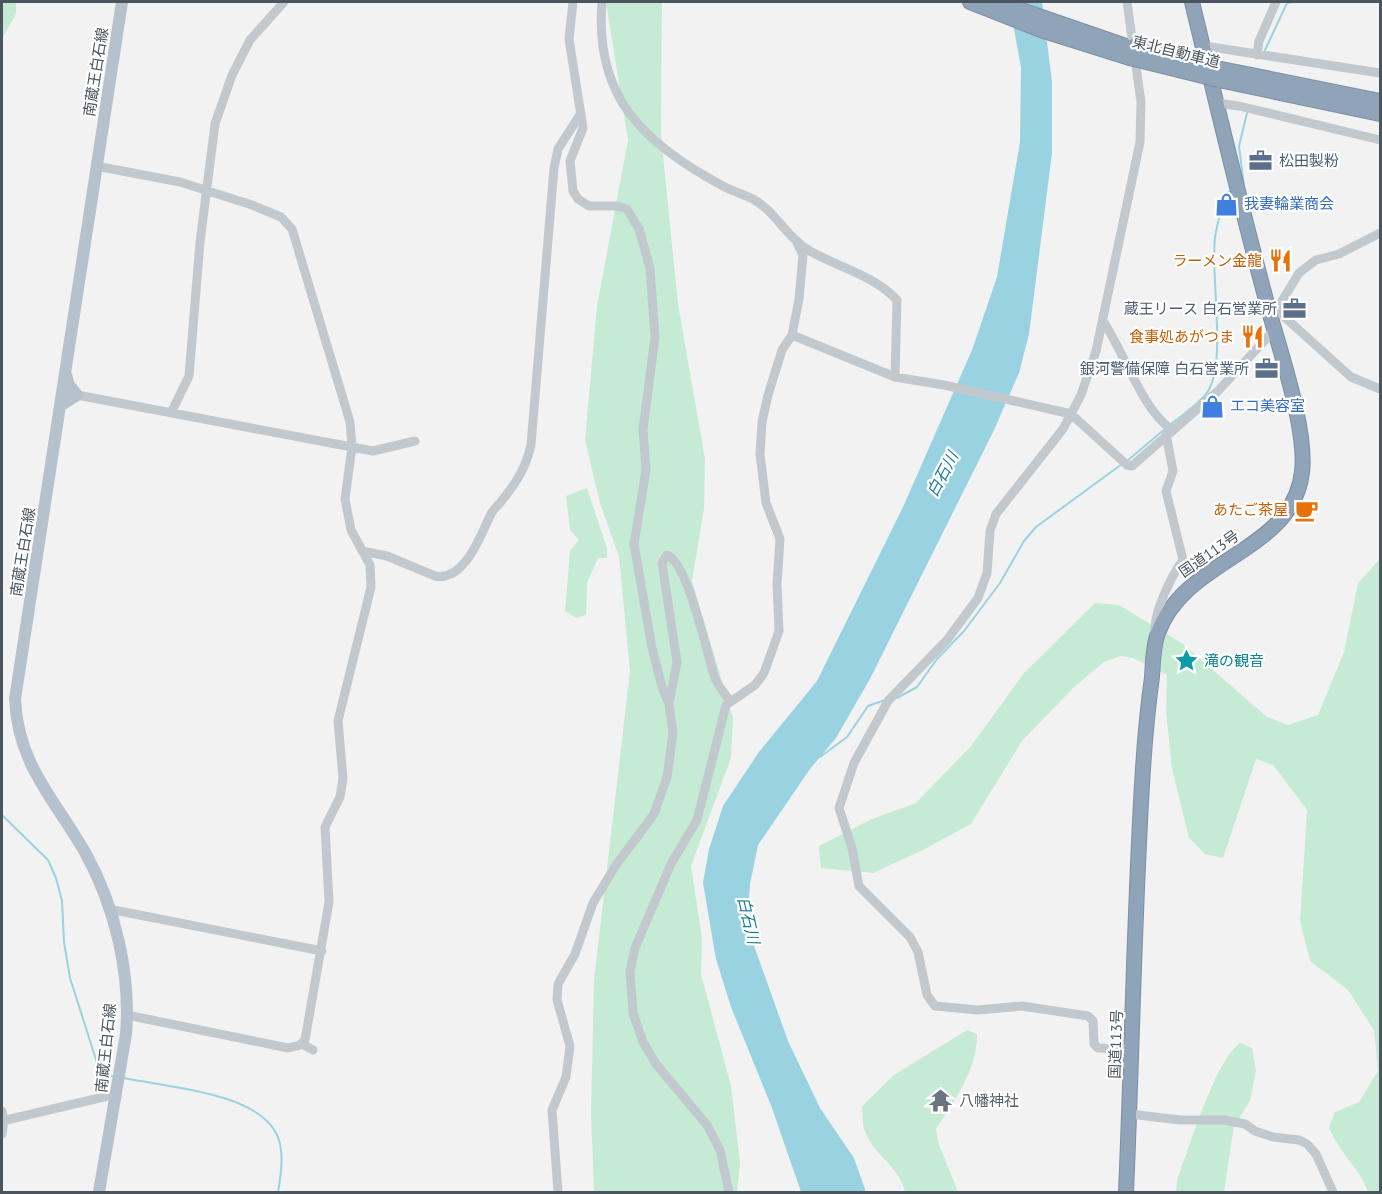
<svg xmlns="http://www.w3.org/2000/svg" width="1382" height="1194" viewBox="0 0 1382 1194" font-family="'PT Sans','Noto Sans JP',sans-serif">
<rect width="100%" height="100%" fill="#f3f2f2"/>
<!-- green -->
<path fill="#c6ebd4" d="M2,2H16V14L2,39Z
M606,2H662L661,135L678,304L705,459L704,509L692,581L733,718L731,758L691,866L702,939L701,974L731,1086L740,1163L737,1192H594L591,1114L594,980L630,671L619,557L600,503L585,440L597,306L628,140Z
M587,488L607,548V558H598L587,583L586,615L576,618L565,611L570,551L579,540L570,530L566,496Z
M1380,559V1192H1368C1360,1168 1338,1152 1329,1127L1335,1112L1359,1102L1378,1071L1374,1030L1348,990L1310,961L1300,921L1307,810L1273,765L1256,759L1223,858L1205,854L1189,838L1172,769L1166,712L1167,675L1133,658L1121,656L1104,662L1074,687L1022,741L971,824L921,851L873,873L821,868L819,846L872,819L916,803L971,746L1024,673L1095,603L1119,605L1183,644L1267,717L1288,725L1318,715L1344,652L1358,583Z
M967,1030L977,1034C978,1068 954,1102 936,1129L938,1142L958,1192H905C900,1167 872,1154 864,1129C862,1122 863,1113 862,1106L894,1075Z
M1240,1043L1252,1048L1256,1071L1250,1101L1234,1126L1224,1192H1176L1177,1180C1189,1149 1215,1060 1240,1043Z"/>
<!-- water -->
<path fill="#99d3e2" d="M1009,2H1042L1052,82V153L1029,334L1019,373L994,430L871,677L836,738L810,769L758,845L750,884L747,926L788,1041L820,1108L854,1158L866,1192H801L772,1108L731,1007L716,959L703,883L709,849L723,806L759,752L817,681L903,507L972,350L997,277L1020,142L1021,67Z"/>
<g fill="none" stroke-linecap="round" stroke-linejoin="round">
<!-- stream -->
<path stroke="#99d3e2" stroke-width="2" d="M1265,50L1287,3L1293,2
M1244,187L1239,146L1247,113
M1171,424C1180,417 1199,403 1206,394C1228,366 1210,276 1215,238C1217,223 1222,207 1226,193L1232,191
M1127,461L1166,428
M897,698L917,687L937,659L964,631L1000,583L1024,541L1036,527L1122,464
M820,757L847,737L868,706L885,700
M2,815L48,860L56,878L62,901L64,942L70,978L99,1069L105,1075L115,1077
M124,1078C166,1087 255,1092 276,1133C285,1149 281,1175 278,1192"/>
<defs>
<path id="highway" d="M970,2L1041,30L1130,58
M998,2L1129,47
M1216,68L1380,101
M1219,80L1380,114
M1126,1192C1132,1057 1134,920 1142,785C1144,749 1147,713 1152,677C1153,663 1153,646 1158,633C1185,557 1293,553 1302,472C1307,430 1281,354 1269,311C1241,208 1217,105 1192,2"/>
</defs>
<!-- highway casing -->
<use href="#highway" stroke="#7b8fa5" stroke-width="16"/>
<!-- minor -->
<path stroke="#c1c9ce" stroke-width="9" d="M602,2C594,97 644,144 723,186C732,191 743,194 753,199C775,211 787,238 810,251C838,267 875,276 897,300L895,377
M1127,2L1141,102L1140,142L1096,351L1081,395L1063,429L996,514L990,531L987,573L978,598L947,640L888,701L854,763L839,808L852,848L859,886L910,937L918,952L927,995L935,1006L978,1010L1022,1006L1088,1016L1093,1021L1094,1044L1098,1048L1132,1049
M1203,49L1211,47L1380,73
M1257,55L1259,41L1276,2
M1217,103L1239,106L1380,140
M96,166L180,182L252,205L281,217L292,229L350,422L352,447L345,499L351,530L370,565L371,587L338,721L343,778L340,797L325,827L329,902L305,1040L300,1045L288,1048L127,1015
M1270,314L1276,311L1299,273L1316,260L1339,254L1380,233
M1272,314L1280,313L1351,377L1380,389
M1103,321C1124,352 1142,409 1171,429
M792,335L895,377L944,385L1071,414L1127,465L1132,466L1218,391L1275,329
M77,395L373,451L415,441
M171,413L189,376L200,242L215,124L232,75L250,40L284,2
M362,551L387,556L435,576C465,582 481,534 491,514C494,508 500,504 503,499C517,482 526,467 531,445L554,168L558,149L581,113
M1156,636C1150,618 1172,575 1183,560L1166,491L1173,471L1166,434
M669,704L677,662L662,563L667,555C688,562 707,655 715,678C718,686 725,694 730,701
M109,909L322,951
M302,1044L313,1050
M2,1111L4,1120L2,1134
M1130,1114L1180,1120H1224L1245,1124L1255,1131L1273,1137L1299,1140L1307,1144L1316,1154L1333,1192
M2,1121L108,1096L117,1097
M558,1192L552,1110L566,1077L570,1046L557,1000L558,984L575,954L593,903L616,865L654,814L667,777L673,733L669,704L662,687L652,648L634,544L646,470L643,429L655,337L650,268L639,229L627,209L617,206H589L578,199L573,191L570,161L583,128L569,39L573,2
M729,1192L720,1150L707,1125L656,1064L643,1042L633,1013L630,971L635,948L671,864L697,820L726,705L755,685L764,673L779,631L777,584L780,539L766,503L760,454L762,422L768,395L782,350L792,335L799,299L803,255L797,243"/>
<!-- major -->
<path stroke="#b5c1cc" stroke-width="12" d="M60,406L77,395L69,385L66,375
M99,1192L126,1034C131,974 115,907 86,854C55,799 18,766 15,699L122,2"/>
<!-- highway -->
<use href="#highway" stroke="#90a4b9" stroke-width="14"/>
<defs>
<path id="highway-bridge" d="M1129,47L1216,68
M1130,58L1219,80"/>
</defs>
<!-- highway-bridge casing -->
<use href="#highway-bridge" stroke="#7b8fa5" stroke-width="16" stroke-linecap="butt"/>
<!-- highway-bridge -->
<use href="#highway-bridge" stroke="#90a4b9" stroke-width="14"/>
</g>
<!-- icons -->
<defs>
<symbol id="office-bare" viewBox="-9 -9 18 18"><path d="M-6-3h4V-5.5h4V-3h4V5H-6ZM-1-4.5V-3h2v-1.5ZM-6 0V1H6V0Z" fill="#5c6f8a" stroke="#fff" stroke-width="2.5" paint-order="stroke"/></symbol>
<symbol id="shop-bare" viewBox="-9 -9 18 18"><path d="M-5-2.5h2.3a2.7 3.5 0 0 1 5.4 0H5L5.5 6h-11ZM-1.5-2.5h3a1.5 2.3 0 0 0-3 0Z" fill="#3f7fe0" stroke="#fff" stroke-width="2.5" paint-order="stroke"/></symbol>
<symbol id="restaurant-bare" viewBox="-9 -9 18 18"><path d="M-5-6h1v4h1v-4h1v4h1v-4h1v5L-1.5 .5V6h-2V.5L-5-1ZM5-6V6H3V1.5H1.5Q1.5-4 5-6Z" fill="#e8710a" stroke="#fff" stroke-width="2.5" paint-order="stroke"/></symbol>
<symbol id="cafe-bare" viewBox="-9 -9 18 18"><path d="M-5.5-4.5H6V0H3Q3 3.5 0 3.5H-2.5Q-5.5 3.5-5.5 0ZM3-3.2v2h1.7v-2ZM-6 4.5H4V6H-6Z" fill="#e8710a" stroke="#fff" stroke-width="2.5" paint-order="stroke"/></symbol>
<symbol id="sight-bare" viewBox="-9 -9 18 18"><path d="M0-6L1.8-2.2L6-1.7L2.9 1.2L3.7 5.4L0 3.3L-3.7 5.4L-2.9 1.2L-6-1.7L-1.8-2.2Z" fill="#0f9aa8" stroke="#fff" stroke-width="2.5" paint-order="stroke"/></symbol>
<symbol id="temple-bare" viewBox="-9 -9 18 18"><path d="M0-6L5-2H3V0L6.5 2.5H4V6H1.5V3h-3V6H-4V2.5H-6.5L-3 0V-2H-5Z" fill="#6b7280" stroke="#fff" stroke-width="2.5" paint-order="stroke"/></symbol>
</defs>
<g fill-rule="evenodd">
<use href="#office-bare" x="1244" y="144" width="33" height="33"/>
<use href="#shop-bare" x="1210" y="188" width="33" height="33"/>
<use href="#restaurant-bare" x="1264" y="244" width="33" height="33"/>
<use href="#office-bare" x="1278" y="292" width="33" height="33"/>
<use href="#restaurant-bare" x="1236" y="320" width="33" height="33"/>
<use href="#office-bare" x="1250" y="352" width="33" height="33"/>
<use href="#shop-bare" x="1196" y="390" width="33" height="33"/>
<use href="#cafe-bare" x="1290" y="494" width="33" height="33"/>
<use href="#sight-bare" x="1170" y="644" width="33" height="33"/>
<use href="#temple-bare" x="924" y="1084" width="33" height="33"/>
</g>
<g text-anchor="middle" stroke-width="4.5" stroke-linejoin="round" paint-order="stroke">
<!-- street labels -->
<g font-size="15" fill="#4b555d" stroke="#fff">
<text transform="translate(1176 52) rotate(14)" y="5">東北自動車道</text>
<text transform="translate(96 72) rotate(-81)" y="5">南蔵王白石線</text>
<text transform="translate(23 552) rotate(-81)" y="5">南蔵王白石線</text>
<text transform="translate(1209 554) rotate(-35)" y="5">国道113号</text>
<text transform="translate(1116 1044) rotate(-88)" y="5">国道113号</text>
<text transform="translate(106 1048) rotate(-84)" y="5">南蔵王白石線</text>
</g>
<!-- service labels -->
<g font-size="15" fill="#4e5e75" stroke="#fff" text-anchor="end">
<text x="1279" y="166" text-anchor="start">松田製粉</text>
<text x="1277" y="314">蔵王リース 白石営業所</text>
<text x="1249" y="374">銀河警備保障 白石営業所</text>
</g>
<!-- shop labels -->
<g font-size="15" fill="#366cbe" stroke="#fff" text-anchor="start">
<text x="1244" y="209">我妻輪業商会</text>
<text x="1230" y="411">エコ美容室</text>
</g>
<!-- food labels -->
<g font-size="15" fill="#c56008" stroke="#fff" text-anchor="end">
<text x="1262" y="266">ラーメン金龍</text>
<text x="1234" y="342">食事処あがつま</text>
<text x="1288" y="515">あたご茶屋</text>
</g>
<!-- culture labels -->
<g font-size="15" fill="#0d838f" stroke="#fff" text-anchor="start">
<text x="1204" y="666">滝の観音</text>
</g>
<!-- worship labels -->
<g font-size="15" fill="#5b616d" stroke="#fff" text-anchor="start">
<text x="959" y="1106">八幡神社</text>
</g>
<!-- water labels -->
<g font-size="16" font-style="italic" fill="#1e7d95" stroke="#fff">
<text transform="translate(942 474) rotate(-62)" y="6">白石川</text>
<text transform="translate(749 920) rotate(77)" y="6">白石川</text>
</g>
</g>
<!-- border -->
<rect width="1382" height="1194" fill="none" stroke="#4b555d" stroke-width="6"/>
</svg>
